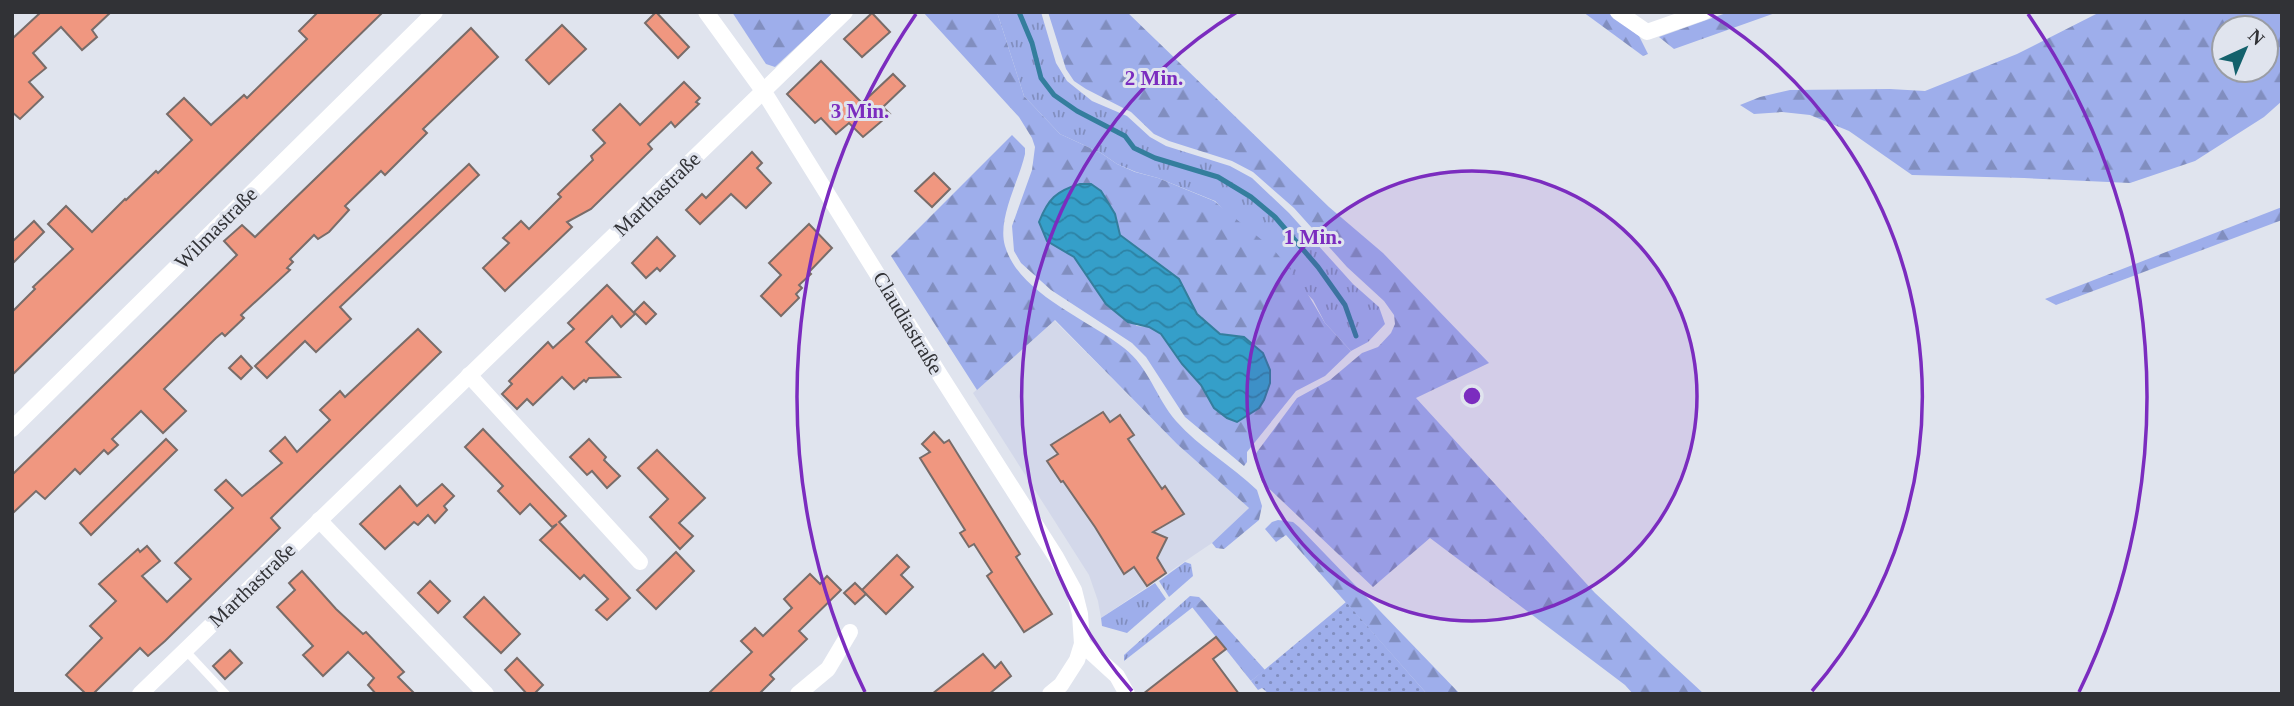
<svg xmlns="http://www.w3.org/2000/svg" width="2294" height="706" font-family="Georgia,serif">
<defs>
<pattern id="grass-tufts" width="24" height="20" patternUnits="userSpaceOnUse" patternTransform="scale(1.75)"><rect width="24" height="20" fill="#9eaeeb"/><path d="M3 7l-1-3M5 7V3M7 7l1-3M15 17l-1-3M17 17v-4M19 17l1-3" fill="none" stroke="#818ebf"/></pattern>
<pattern id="forest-firs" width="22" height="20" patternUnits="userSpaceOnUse" patternTransform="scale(1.75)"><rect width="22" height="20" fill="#9eaeeb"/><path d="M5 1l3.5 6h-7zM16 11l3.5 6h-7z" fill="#818ebf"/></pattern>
<pattern id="park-dots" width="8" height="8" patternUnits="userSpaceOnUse" patternTransform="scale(1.75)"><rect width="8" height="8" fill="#9eaeeb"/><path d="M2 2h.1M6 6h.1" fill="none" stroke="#818ebf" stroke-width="1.8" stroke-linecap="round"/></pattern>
<pattern id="water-waves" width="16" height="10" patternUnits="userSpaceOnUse" patternTransform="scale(1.75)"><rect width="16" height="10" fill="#359fc9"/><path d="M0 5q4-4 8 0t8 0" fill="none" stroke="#2d82a4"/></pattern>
</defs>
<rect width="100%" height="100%" fill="#e0e4ee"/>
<!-- built -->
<polygon fill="#d3d8ea" points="1054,320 1177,444 1249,508 1212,543 1101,618 1098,601 1089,575 973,393"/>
<!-- grass -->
<g fill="url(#grass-tufts)">
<polygon points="997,12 1041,12 1056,63 1067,81 1092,101 1127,116 1150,137 1166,146 1230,166 1252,178 1289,213 1353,284 1379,307 1385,324 1368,342 1351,351 1325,323 1313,300 1215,201 1158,178 1136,172 1117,164 1101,153 1060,134 1024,96"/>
<polygon points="1185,562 1191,564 1193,576 1169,597 1159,581"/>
<polygon points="1155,583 1166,599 1127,633 1102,626 1101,618"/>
<polygon points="1190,596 1199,597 1202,600 1124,661 1124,655"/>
</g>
<!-- forest -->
<g fill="url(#forest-firs)" fill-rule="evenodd">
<polygon points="732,12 834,12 775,67 766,64"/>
<path d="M923 12H997L1024 96 1060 134 1101 153 1117 164 1135 172 1158 178 1214 201 1273 249 1300 281 1325 323 1351 351 1325 376 1296 391 1247 452V462L1244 466 1185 417 1146 357 1132 343 1051 290 1021 263 1014 251 1012 226 1032 170 1035 147 1032 138 1019 117ZM1101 191 1115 214 1120 235 1179 279 1197 314 1220 334 1244 337 1270 370C1269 398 1262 409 1237 422L1214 408 1201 385 1182 364 1161 334 1149 327 1137 326 1106 304 1074 257 1047 241Z"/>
<polygon points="1048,12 1127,12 1329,207 1383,253 1489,363 1416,398 1595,593 1704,694 1633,694 1625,685 1430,538 1373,587 1262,482 1254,456 1297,398 1330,380 1362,353 1378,347 1391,333 1395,324 1394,315 1384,301 1347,267 1294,208 1253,172 1232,161 1169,141 1154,134 1131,112 1086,89 1074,81 1066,69"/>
<polygon points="1583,12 1607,12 1639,36 1648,54 1643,56"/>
<polygon points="1729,12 1778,12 1674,49 1659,37"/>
<path d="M2100 12H2282V101L2264 117 2195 161 2130 183 2024 178 1912 175 1849 131 1810 115 1782 112 1754 114 1740 105 1760 97 1790 90 1890 89 1925 91 2017 54ZM2224 28H2266V70H2224Z"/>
<path d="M1012 135 1025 148V154C1019 181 997 219 1005 246 1019 294 1088 319 1124 348 1149 367 1156 398 1176 421 1199 447 1232 466 1257 490L1262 506 1259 520 1224 549 1216 548 1212 543 1249 508 1177 444 1055 320 977 390 891 256Z"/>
<polygon points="2282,207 2282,220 2056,305 2045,299"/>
<polygon points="1278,520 1293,522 1299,527 1460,694 1427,694 1286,535 1276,542 1265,529 1272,522"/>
<polygon points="1202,600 1265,670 1251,681 1192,607"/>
</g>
<!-- park -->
<polygon fill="url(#park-dots)" points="1346,602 1427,694 1269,694 1262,688 1258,690 1251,681"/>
<!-- water -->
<path fill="url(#water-waves)" stroke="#347e9d" stroke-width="2" d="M1080 184H1091L1101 191 1115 214 1120 235 1179 279 1197 314 1220 334 1244 337 1263 353 1270 370V383L1264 400 1259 408 1237 422 1227 418 1214 408 1201 385 1182 364 1161 334 1149 327 1128 322 1106 304 1074 257 1047 241 1039 222C1048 199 1056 191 1080 184Z"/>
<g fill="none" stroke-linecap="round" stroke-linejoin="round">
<!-- stream -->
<polyline stroke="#347e9d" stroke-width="5" points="1019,12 1032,43 1041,78 1054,95 1077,111 1125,136 1134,148 1155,158 1218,177 1251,197 1275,217 1318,267 1345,305 1356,336"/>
</g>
<!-- building -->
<g fill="#f09780" stroke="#786c69" stroke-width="2">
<polygon points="41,12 111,12 92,30 97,37 82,50 61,27 33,53 46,68 29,82 43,97 20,119 12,112 12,39"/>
<polygon points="318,12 383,12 12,375 12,312 35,289 33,287 73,249 48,224 66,206 92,232 125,199 126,200 156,171 158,173 192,140 167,114 184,98 211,125 244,95 247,98 307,39 299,31"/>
<polygon points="656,12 689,47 678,58 645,23"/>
<polygon points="872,13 890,32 862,57 844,39"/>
<polygon points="562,25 586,49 549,84 526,60"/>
<polygon points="471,28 498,57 423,129 427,133 385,175 381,171 345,206 349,210 329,232 318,239 314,235 290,259 293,262 287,268 290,270 241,315 244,318 225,336 222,333 216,338 164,389 186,411 163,433 141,411 112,439 118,445 108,454 104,450 80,474 75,469 45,499 36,491 12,514 12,475 237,255 224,241 242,225 255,237"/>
<polygon points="821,61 862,103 893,74 905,86 883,107 890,114 863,137 849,123 836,134 821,118 815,123 787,94"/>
<polygon points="684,82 700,98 696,102 699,104 675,127 671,122 648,144 652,149 591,209 567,222 572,227 505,291 483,268 509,243 503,238 521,221 529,229 561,197 558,194 593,160 591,156 605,143 593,130 620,104 640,125"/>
<polygon points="752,152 762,163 757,168 771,183 746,208 731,194 700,224 686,210 702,194 706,198"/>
<polygon points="469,164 479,175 340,307 351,319 316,352 305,341 267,378 255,366"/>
<polygon points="934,173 950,189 932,207 915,191"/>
<polygon points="34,221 44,232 12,264 12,242"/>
<polygon points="809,224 832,248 809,272 811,274 799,285 802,288 796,294 799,298 781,316 761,296 781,275 769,263"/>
<polygon points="657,237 675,256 660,271 657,268 646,278 632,263"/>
<polygon points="607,285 635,314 621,327 612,316 586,342 620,377 589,378 586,382 584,380 574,389 562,377 533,405 527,399 517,409 502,394 512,384 509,381 548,342 553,348 574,329 568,323"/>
<polygon points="644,302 656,314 646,324 634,312"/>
<polygon points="418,329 441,352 271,518 280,528 165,641 148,656 140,648 93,694 86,694 66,675 102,638 90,626 116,601 99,584 138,549 140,552 147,546 160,561 142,576 167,602 191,579 175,563 233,508 215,490 226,480 242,496 282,463 270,451 285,437 297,452 330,420 320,410 340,391 345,397"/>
<polygon points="241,356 252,368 241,379 229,368"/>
<polygon points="1103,412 1110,422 1120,415 1134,435 1128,439 1162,489 1165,486 1184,514 1153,532 1167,538 1157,558 1166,573 1147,586 1134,567 1124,574 1095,527 1063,481 1061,482 1047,461 1058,454 1051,445"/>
<polygon points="483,429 566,516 559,522 630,598 607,620 596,610 608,599 584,575 580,579 540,540 557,524 552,527 530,504 520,514 498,491 503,486 465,447"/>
<polygon points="934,432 944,443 949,440 1020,554 1016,557 1052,614 1024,632 987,576 992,572 974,544 969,547 960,533 965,530 920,458 930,452 922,444"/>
<polygon points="166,439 177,450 91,535 80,523"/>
<polygon points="589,439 606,457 604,460 620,476 607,488 592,471 587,475 570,457"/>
<polygon points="657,450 705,498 679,523 693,536 680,549 650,517 668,499 638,468"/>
<polygon points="442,484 454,496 444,506 447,510 435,523 428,515 418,525 414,522 385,549 360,524 400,486 417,506"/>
<polygon points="676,552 694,571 656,609 637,590"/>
<polygon points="897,555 909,567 901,575 913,587 886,614 862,590"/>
<polygon points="302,571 336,609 363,634 366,632 404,672 398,677 415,694 376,694 368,685 374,678 348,652 323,676 303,655 313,646 277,607 295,590 289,583"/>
<polygon points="810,574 820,584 827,576 841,590 799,631 807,639 770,675 774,679 759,694 708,694 752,652 741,641 755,628 763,636 792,608 784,599"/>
<polygon points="430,581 450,601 438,613 418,593"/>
<polygon points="855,583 866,594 855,604 844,593"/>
<polygon points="484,597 520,634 501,653 464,617"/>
<polygon points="1216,637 1226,649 1213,659 1239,694 1143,694"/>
<polygon points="230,650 242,663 225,679 213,666"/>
<polygon points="983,654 995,668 1001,662 1011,676 989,694 932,694"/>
<polygon points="517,658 543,685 534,694 527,694 505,670"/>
</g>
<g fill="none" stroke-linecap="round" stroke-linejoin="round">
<!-- service -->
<polyline stroke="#fff" stroke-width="8" points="185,650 226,694"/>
<!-- minor -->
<g stroke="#fff" stroke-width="16">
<polyline points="706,12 764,92 940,375 1056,557 1074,590 1080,614 1082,644 1077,660 1061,685 1050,694"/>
<polyline points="1618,12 1647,32 1704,12"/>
<polyline points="469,375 640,562"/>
<polyline points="12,429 435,12"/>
<polyline points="319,520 486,694"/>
<polyline points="1082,644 1117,676 1127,694"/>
<polyline points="140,694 845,12"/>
<polyline points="798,694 828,669 850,632"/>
</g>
</g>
<!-- distance rings -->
<circle cx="1472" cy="396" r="225" fill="#7b2cbf" fill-opacity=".12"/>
<g fill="none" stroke="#7b2cbf" stroke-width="3.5">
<circle cx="1472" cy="396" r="225"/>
<path d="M1132 691A450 450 0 0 1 1237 12M1707 12A450 450 0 0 1 1812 691"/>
<path d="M865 692A675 675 0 0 1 916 14M2028 14A675 675 0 0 1 2079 692"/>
</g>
<g text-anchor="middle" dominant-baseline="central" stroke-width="6" stroke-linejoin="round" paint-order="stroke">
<!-- street labels -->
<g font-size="21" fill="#313236" stroke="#e0e4ee">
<text transform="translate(657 194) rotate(-44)">Marthastraße</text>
<text transform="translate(216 228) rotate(-45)">Wilmastraße</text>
<text transform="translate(908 323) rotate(59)">Claudiastraße</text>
<text transform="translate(252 585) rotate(-44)">Marthastraße</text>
</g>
</g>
<circle cx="1472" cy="396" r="10" fill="#7b2cbf" stroke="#e0e4ee" stroke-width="3.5"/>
<g font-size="21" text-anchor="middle" font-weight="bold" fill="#7b2cbf" stroke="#e0e4ee" stroke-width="6" stroke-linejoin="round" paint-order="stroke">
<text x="1154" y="85">2 Min.</text>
<text x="860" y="118">3 Min.</text>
<text x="1313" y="244">1 Min.</text>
</g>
<!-- border -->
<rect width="2294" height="706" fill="none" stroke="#313236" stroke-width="28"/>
<!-- north arrow -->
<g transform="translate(2245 49) rotate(44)"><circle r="33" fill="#e0e4ee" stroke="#9a9da4" stroke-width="2"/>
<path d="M0-5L12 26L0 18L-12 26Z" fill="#13616c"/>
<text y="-10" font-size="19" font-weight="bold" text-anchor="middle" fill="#313236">N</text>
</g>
</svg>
